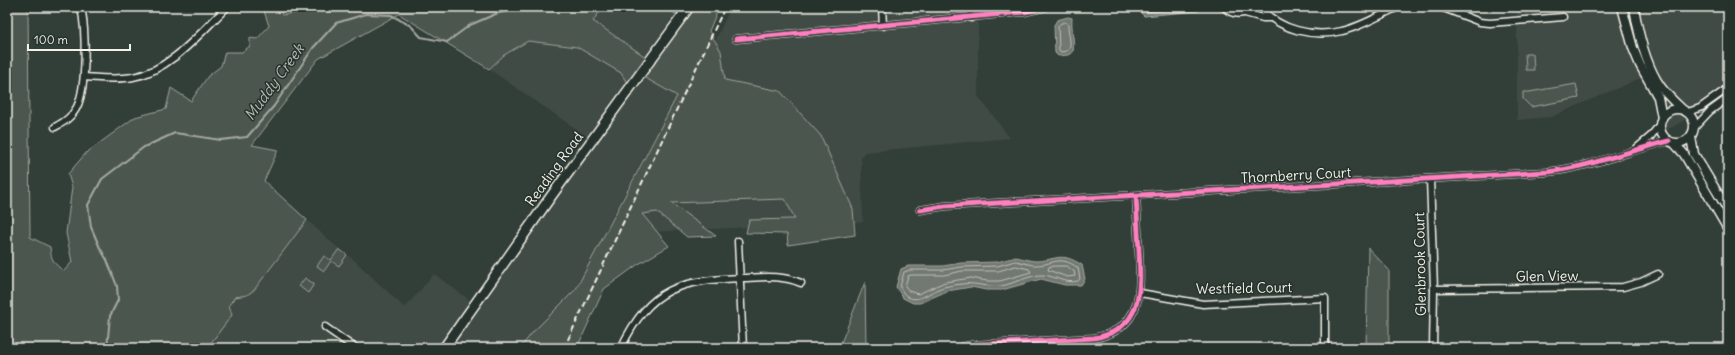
<svg xmlns="http://www.w3.org/2000/svg" width="1735" height="355" font-family="Delius,sans-serif">
<rect width="100%" height="100%" fill="#323e38"/>
<filter id="ink" filterUnits="userSpaceOnUse"><feTurbulence type="fractalNoise" baseFrequency=".025" numOctaves="2"/><feDisplacementMap in="SourceGraphic" scale="8" xChannelSelector="R" yChannelSelector="G"/><feConvolveMatrix kernelMatrix="1 2 1 2 8 2 1 2 1" color-interpolation-filters="sRGB"/></filter>
<g filter="url(#ink)">
<!-- built -->
<g fill="#404b44">
<polygon points="603,7 663,7 681,18 650,60 593,21"/>
<polygon points="731,7 978,7 978,96 1010,138 865,152 861,157 863,222 626,233"/>
<polygon points="1517,7 1728,7 1728,98 1710,109 1697,113 1667,130 1641,78 1551,117 1517,120"/>
<polygon points="528,41 577,47 621,73 630,87 640,74 677,96 633,177 576,289 533,332 520,348 129,348 97,328 157,129 278,150 264,181 339,249 353,259 405,308 434,274 475,304 592,140 489,69 504,55"/>
</g>
<!-- green -->
<g fill="#4c564f" stroke="#a0a49c">
<path d="M7 7H28L30 237 50 247C51 260 54 264 64 271L72 262 66 233 72 187 68 174 86 153 135 117 166 109 171 88 191 101 208 76 221 66 225 52H242L250 46V38L257 39 269 26 263 8 280 7 282 15 300 12V7H603L593 21 650 60 681 17 663 7H719L709 31 721 51 725 80 780 91 821 136 853 209 855 235 788 245 787 234 746 233 749 220 795 219 785 199 671 203 716 236 687 237 657 212 642 214 669 246 637 265 604 289 577 348H520L533 332 576 289 677 96 640 75 630 88 621 73 577 47 528 41 504 55 489 69 399 14 318 59 252 145 278 150 264 181 307 220 254 290 247 295 235 297 229 305 232 315 207 348H7Z"/>
<polygon points="1525,54 1533,54 1534,70 1526,70"/>
<polygon points="1576,84 1579,98 1531,107 1523,99 1523,92 1529,92"/>
<polygon points="1368,248 1389,270 1389,348 1366,348"/>
<polygon points="339,249 347,255 339,266 331,261 324,271 317,266 324,256 331,260"/>
<polygon points="305,278 314,284 308,293 299,286"/>
<polygon points="865,282 866,348 839,348"/>
</g>
<!-- water -->
<g fill="#727972" stroke="#a6a9a1">
<polygon points="1140,7 1200,7 1198,11 1144,16 1140,12"/>
<path d="M1068 17 1072 18C1071 30 1075 40 1073 52L1068 55 1058 56 1055 53 1054 25 1057 20Z"/>
<path d="M1016 257C1022 258 1030 261 1036 261 1058 260 1060 251 1082 265L1085 279 1081 285H1065L1041 279 1002 290H986L971 287 947 291 920 303H913L903 298 896 287 901 269 908 266H943L961 263 997 262Z"/>
</g>
<g fill="none" stroke-linecap="round" stroke-linejoin="round">
<!-- shore -->
<g stroke="#c0c1b9" stroke-width="1">
<polyline points="1144,7 1146,12 1196,7"/>
<path d="M1065 22 1068 24C1067 33 1074 45 1067 51L1061 52 1059 50 1058 26 1060 24Z"/>
<path d="M1016 261C1022 262 1029 265 1035 265 1054 265 1059 254 1078 268L1080 279 1078 281C1065 284 1055 276 1043 275 1032 274 1013 284 1001 286 988 288 975 282 962 284 954 285 945 286 938 289 924 296 910 308 900 287L904 272 910 270H943L962 267 997 266Z"/>
<polygon points="1016,266 1029,269 1031,272 1000,281 987,281 971,278 945,282 918,294 909,291 905,286 908,276 911,275 944,275 962,271 998,271"/>
<polygon points="1055,266 1066,266 1074,271 1075,276 1067,277 1048,270 1049,267"/>
</g>
<!-- stream -->
<polyline stroke="#a6a9a1" stroke-width="2" points="107,348 110,316 118,300 117,286 107,260 100,248 91,227 88,205 102,179 144,147 175,133 221,140 247,137 274,106 313,48 336,23 366,14 391,15 411,26 421,37 447,42 470,25 498,13 536,7"/>
<!-- street casing -->
<g stroke="#f4f1e8" stroke-width="9">
<g id="street">
<polyline points="882,7 883,26"/>
<polyline points="970,7 971,18"/>
<path d="M1224 7C1233 16 1244 16 1252 7"/>
<path d="M1260 7C1279 30 1313 38 1342 31 1361 27 1380 15 1398 7"/>
<polyline points="1441,7 1480,22 1490,23 1563,17"/>
<polyline points="1245,13 1263,18 1271,18"/>
<polyline points="736,39 1024,12 1045,7"/>
<path d="M84 77C100 78 117 80 133 77 170 71 201 32 227 7"/>
<polyline points="1688,112 1700,108 1728,88"/>
<path d="M55 127C64 122 72 117 77 107 87 86 86 30 81 7"/>
<polyline points="1694,128 1710,111 1728,98"/>
<polyline points="1637,148 1651,136 1660,124"/>
<polyline points="1430,179 1434,289 1433,348"/>
<path d="M920 210 945 206 1547 172C1590 167 1628 151 1669 141"/>
<polyline points="738,241 743,348"/>
<polyline points="1434,289 1623,287 1641,282 1658,274"/>
<polyline points="1140,293 1203,304 1325,298 1325,348"/>
<polyline points="325,327 355,348"/>
<path d="M621 348C650 287 680 280 744 278 764 277 782 275 801 283"/>
<path d="M957 348 972 345 1094 338C1143 329 1141 291 1139 251 1138 233 1137 214 1136 196"/>
</g>
</g>
<!-- secondary casing -->
<g stroke="#f4f1e8" stroke-width="11">
<g id="secondary">
<polyline points="1622,7 1633,48 1640,65 1658,97 1662,118"/>
<path d="M1634 7C1638 32 1644 59 1657 81 1663 92 1673 101 1682 109"/>
<circle cx="1677" cy="126" r="17"/>
<polyline points="1691,137 1694,154 1728,210"/>
<polyline points="1674,143 1684,154 1728,229"/>
</g>
</g>
<!-- primary casing -->
<g stroke="#f4f1e8" stroke-width="12">
<polyline id="primary" points="444,348 552,195 689,7"/>
</g>
<!-- street -->
<use href="#street" stroke="#26332d" stroke-width="6"/>
<!-- secondary -->
<use href="#secondary" stroke="#26332d" stroke-width="8"/>
<!-- primary -->
<use href="#primary" stroke="#26332d" stroke-width="9"/>
<!-- rail -->
<polyline stroke="#f4f1e8" stroke-width="2" stroke-dasharray="6 3" stroke-linecap="butt" points="564,348 725,7"/>
<!-- cycleway casing -->
<g stroke="#26332d" stroke-width="8">
<g id="cycleway">
<polyline points="736,39 1024,12 1045,7"/>
<path d="M920 210 945 206 1547 172C1590 167 1628 151 1669 141"/>
<path d="M957 348 972 345 1094 338C1143 329 1141 291 1139 251 1138 233 1137 214 1136 196"/>
</g>
</g>
<!-- cycleway -->
<use href="#cycleway" stroke="#ff80c0" stroke-width="5"/>
</g>
</g>
<g text-anchor="middle" dominant-baseline="central" stroke-width="3" stroke-linejoin="round" paint-order="stroke">
<!-- street labels -->
<g font-size="14" fill="#f4f1e8" stroke="#26332d">
<text transform="translate(554 169) rotate(-54)">Reading Road</text>
<text transform="translate(1296 175) rotate(-3)">Thornberry Court</text>
<text transform="translate(1420 264) rotate(-91)">Glenbrook Court</text>
<text transform="translate(1547 276) rotate(-1)">Glen View</text>
<text transform="translate(1244 288) rotate(-1)">Westfield Court</text>
</g>
<!-- water labels -->
<g font-size="15" font-style="italic" fill="#babbb3" stroke="#26332d">
<text transform="translate(274 82) rotate(-54)">Muddy Creek</text>
</g>
</g>
<!-- margin -->
<rect width="1735" height="355" fill="none" stroke="#26332d" stroke-width="24"/>
<rect x="12" y="12" width="1711" height="331" fill="none" stroke="#f4f1e8" stroke-width="1.5" filter="url(#ink)"/>
<!-- scale -->
<path d="M28 44v6h102v-6" fill="none" stroke="#f4f1e8" stroke-width="2"/>
<text x="34" y="44" font-size="12" fill="#f4f1e8" stroke="#26332d" stroke-width="3" paint-order="stroke">100 m</text>
</svg>
